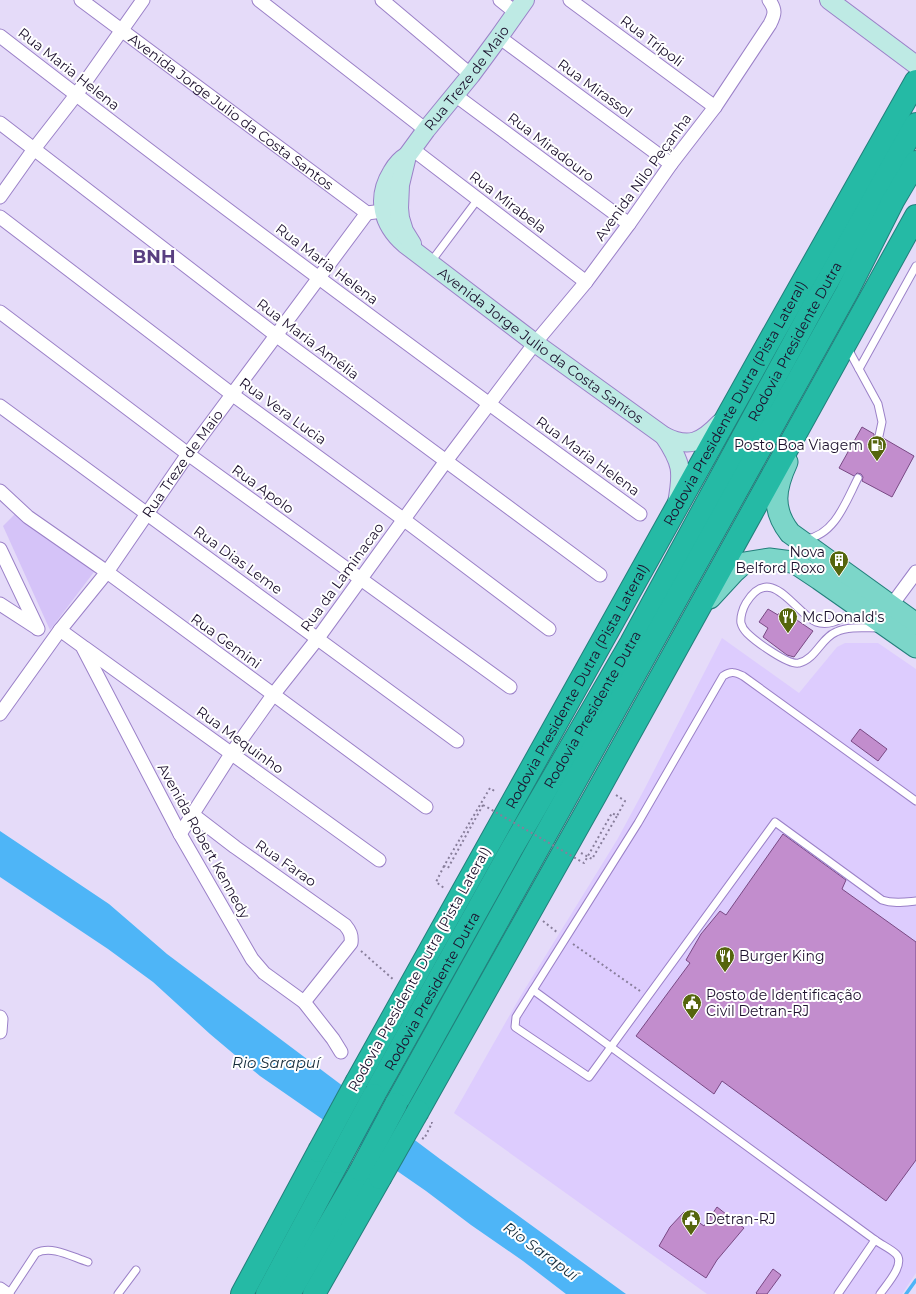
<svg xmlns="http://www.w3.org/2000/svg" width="916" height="1294" font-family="Montserrat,sans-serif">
<rect width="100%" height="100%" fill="#e5dbf9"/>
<!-- built -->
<polygon fill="#ddccfe" points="722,638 799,693 837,647 845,643 878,643 916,669 916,1273 902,1294 707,1294 454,1113 520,997 617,840 645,788"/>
<!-- green -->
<polygon fill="#d5c3f8" points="15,514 97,568 50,630 3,526"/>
<!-- water -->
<polygon fill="#4eb5f7" points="0,831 109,904 167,954 440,1159 626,1294 566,1294 523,1261 471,1225 426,1191 260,1076 210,1034 153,982 108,949 0,877"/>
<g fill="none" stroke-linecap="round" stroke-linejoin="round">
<!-- stream -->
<polyline stroke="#4eb5f7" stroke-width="3.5" points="906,1294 916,1280"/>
</g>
<!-- building -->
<g fill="#c28dcd" stroke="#794984">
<polygon points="862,427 874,434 874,437 876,440 880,441 883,438 914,456 892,497 862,481 863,477 861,474 857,473 854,476 839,468"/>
<polygon points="768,609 778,615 779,613 785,618 788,614 813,631 794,657 787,655 763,637 768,628 759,622"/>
<polygon points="860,729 887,749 878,761 851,741"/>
<polygon points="783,834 846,880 842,889 916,942 916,1160 886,1201 722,1081 714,1094 636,1036 690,963 686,960 701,934 720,911 726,915"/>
<polygon points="717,1207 744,1228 717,1260 706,1278 659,1246 670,1227 684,1212 704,1226"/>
<polygon points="773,1269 781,1275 767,1294 757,1294 756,1293"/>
</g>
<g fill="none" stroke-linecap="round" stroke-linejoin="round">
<!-- lane casing -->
<g stroke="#9b81c8" stroke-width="9">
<g id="lane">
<polyline points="430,263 478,199"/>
<polyline points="847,347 878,404 882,422 879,436"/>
<polyline points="859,369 916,266"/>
<path d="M806 539C835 535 846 501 858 478"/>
<path d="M859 610C846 615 832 628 816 622 794 612 771 562 746 603 743 608 740 617 741 623 742 627 745 631 747 633 755 641 789 666 799 663 816 659 821 638 836 632 849 626 865 628 878 628"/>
<path d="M916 801 743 676C735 672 731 671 723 676L638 823 516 1017 515 1027 589 1077 775 822 882 900C893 904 905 902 916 901"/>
<path d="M533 990 875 1240C882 1245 891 1249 896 1254 906 1264 886 1285 880 1294"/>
<path d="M9 1294 36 1253C52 1245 72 1257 88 1262"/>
<polyline points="118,1294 136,1270"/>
<polyline points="838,1294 875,1240"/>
</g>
</g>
<!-- street casing -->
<g stroke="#9b81c8" stroke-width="15">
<g id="street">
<path id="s1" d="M81 0 367 213 375 212"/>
<polyline points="259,0 426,130"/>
<polyline points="382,0 471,75"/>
<polyline points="500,0 515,12"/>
<polyline points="570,0 715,107"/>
<path d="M0 36C210 199 424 357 640 514"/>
<polyline points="499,37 671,164"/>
<polyline points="455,95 629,224"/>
<polyline points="0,123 277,336 600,575"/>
<polyline points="411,148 586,282"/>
<polyline points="0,197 34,149 76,95 143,0"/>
<polyline points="0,217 233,395 403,519 549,629"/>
<polyline points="0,312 188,454 510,687"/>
<polyline points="0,406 457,741"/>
<polyline points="0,491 28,517 107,572 426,807"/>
<polyline points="0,549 38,629"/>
<polyline points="0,604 37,628"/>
<polyline points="891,606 916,572"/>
<polyline points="60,630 82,646 180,834 252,959 264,973 304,1002 333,1039 341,1052"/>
<polyline points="85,648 379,860"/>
<path id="s2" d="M0 714 60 630 107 572 188 454 367 213"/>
<path d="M192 814 235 847 345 925C350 931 352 935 351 943L304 1002"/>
<path d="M180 834 231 754 273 695 318 638 446 461 535 343 586 282 629 224 671 164 715 107 770 24C775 14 776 10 769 0"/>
<polyline points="0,1017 1,1019 0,1032"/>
<polyline points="0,1289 7,1294"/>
</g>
</g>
<!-- secondary casing -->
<g stroke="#9b81c8" stroke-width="20">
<g id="secondary">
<polyline points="829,0 916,65"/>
<path id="s3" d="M407 156C400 160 396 165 392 172 376 198 382 224 405 244L535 343 664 436C689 449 702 442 720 423"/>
<path id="s4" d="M412 244 404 231 400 218 399 208 400 185 407 156 426 130 471 75 499 37 525 0"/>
<path d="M664 436C682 463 683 471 677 503"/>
</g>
</g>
<!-- primary casing -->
<g stroke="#227f7b" stroke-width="23">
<g id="primary">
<path d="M787 462C775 488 771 509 790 533L916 624"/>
<polyline points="710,598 734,572 744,563 769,559 792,562 798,565 819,579 916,647"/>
</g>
</g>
<!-- highway casing -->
<g stroke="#227f7b" stroke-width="24">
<g id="highway">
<path id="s5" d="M357 1081 766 347 916 81"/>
<path id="s6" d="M374 1095 511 850 631 643 812 309 916 124"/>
<polyline points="396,1104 847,292 893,201 916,162"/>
<polyline points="418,1111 595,796 916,216"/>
<polyline points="242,1294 319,1151"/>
<polyline points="267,1294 338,1162"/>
<polyline points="289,1294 361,1170"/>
<polyline points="314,1294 380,1178"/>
</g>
</g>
<!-- path -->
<g stroke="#887e9b" stroke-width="2" stroke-dasharray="2 3" stroke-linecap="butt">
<polyline points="616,795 625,801 617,816"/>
<polyline points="483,805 448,868 444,866 490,788 496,792"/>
<polyline points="581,853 592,859"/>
<polyline points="444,866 436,882 444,888"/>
<polyline points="543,921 558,933"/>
<polyline points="573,944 640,991"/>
<polyline points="361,951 394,980"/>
<polyline points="422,1138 424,1139 432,1123 431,1123"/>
</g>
<!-- lane -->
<use href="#lane" stroke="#fff" stroke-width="7"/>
<!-- street -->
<use href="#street" stroke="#fff" stroke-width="13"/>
<!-- secondary -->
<use href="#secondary" stroke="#beeae4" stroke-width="18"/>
<!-- primary -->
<use href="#primary" stroke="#7cd6c9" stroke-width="21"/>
<!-- highway -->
<use href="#highway" stroke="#25baa5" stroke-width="22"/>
<!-- highway-bridge casing -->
<g stroke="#227f7b" stroke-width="24" stroke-linecap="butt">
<g id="highway-bridge">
<polyline points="319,1151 357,1081"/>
<polyline points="338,1162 374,1095"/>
<polyline points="361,1170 396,1104"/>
<polyline points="380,1178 418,1111"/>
</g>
</g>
<!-- path-bridge -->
<polyline stroke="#887e9b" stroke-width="2" stroke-dasharray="2 3" stroke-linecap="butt" points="483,805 584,863 612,813 617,816 592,859"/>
<!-- highway-bridge -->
<use href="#highway-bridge" stroke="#25baa5" stroke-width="22"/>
</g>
<!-- icons -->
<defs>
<g id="fuel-pin" transform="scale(1)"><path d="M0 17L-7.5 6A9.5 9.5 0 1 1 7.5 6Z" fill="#55650d" stroke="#fff"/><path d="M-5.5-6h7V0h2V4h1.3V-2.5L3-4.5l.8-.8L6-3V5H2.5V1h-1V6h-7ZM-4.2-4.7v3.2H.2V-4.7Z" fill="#fff"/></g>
<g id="building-pin" transform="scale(1)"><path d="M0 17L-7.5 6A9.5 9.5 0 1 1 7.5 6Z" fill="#55650d" stroke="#fff"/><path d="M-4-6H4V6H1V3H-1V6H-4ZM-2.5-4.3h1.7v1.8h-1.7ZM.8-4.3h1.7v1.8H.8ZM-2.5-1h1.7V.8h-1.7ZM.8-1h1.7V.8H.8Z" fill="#fff"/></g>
<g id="restaurant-pin" transform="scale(1)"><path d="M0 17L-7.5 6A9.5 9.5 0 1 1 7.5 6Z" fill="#55650d" stroke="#fff"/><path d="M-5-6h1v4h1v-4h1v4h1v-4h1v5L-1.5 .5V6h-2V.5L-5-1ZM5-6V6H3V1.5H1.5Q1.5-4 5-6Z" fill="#fff"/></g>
<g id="civic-pin" transform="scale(1)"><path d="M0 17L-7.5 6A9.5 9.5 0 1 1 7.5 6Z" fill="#55650d" stroke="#fff"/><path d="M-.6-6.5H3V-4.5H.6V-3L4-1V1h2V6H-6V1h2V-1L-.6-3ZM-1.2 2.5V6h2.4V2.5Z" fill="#fff"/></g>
</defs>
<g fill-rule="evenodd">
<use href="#fuel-pin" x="877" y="445"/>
<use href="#building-pin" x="839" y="560"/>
<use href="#restaurant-pin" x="788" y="617"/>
<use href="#restaurant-pin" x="725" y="956"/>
<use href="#civic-pin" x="692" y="1003"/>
<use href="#civic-pin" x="691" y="1219"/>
</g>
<g text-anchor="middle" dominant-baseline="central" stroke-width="4" stroke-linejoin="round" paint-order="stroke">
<!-- street labels -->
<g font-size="14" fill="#1c112d" stroke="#fff">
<text transform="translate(652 41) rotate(37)">Rua Trípoli</text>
<text transform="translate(69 69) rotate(38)">Rua Maria Helena</text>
<text stroke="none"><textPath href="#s4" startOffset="190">Rua Treze de Maio</textPath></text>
<text transform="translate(595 88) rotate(36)">Rua Mirassol</text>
<text stroke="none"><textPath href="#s1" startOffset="187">Avenida Jorge Julio da Costa Santos</textPath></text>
<text transform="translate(551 147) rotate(37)">Rua Miradouro</text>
<text transform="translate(643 177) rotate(-54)">Avenida Nilo Peçanha</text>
<text transform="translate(508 202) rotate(37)">Rua Mirabela</text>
<text transform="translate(327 264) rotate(37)">Rua Maria Helena</text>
<text transform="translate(308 339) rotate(37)">Rua Maria Amélia</text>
<text stroke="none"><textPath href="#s6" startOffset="863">Rodovia Presidente Dutra</textPath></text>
<text stroke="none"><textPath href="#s3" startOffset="272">Avenida Jorge Julio da Costa Santos</textPath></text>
<text stroke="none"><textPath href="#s5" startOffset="776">Rodovia Presidente Dutra (Pista Lateral)</textPath></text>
<text transform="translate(283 411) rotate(36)">Rua Vera Lucia</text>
<text transform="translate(588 456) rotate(36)">Rua Maria Helena</text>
<text stroke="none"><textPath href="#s2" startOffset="310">Rua Treze de Maio</textPath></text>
<text transform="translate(263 489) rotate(36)">Rua Apolo</text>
<text transform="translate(238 560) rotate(36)">Rua Dias Leme</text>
<text transform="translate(342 577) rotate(-54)">Rua da Laminacao</text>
<text transform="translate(226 641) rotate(36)">Rua Gemini</text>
<text stroke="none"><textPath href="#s5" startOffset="452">Rodovia Presidente Dutra (Pista Lateral)</textPath></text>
<text stroke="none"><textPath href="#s6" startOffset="443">Rodovia Presidente Dutra</textPath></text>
<text transform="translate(240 740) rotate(36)">Rua Mequinho</text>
<text transform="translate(204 841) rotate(61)">Avenida Robert Kennedy</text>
<text transform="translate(286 863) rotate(35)">Rua Farao</text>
<text transform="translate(419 969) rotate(-61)">Rodovia Presidente Dutra (Pista Lateral)</text>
<text stroke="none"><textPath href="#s6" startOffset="119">Rodovia Presidente Dutra</textPath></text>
</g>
<!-- poi labels -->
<g font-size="14" fill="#1c112d" stroke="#fff" text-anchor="start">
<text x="863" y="445" text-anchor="end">Posto Boa Viagem</text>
<text x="825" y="552" text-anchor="end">Nova<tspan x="825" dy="16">Belford Roxo</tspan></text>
<text x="802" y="617">McDonald's</text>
<text x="739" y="956">Burger King</text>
<text x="706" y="995">Posto de Identificação<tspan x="706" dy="16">Civil Detran-RJ</tspan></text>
<text x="705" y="1219">Detran-RJ</text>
</g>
<!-- water labels -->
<g font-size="15" font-style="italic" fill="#162c3b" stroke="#fff">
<text x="276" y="1062">Rio Sarapuí</text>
<text transform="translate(541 1251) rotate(36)">Rio Sarapuí</text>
</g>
<!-- district labels -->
<g font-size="18" font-weight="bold" fill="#593f80" stroke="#fff">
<text x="154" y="257">BNH</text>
</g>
</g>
</svg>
